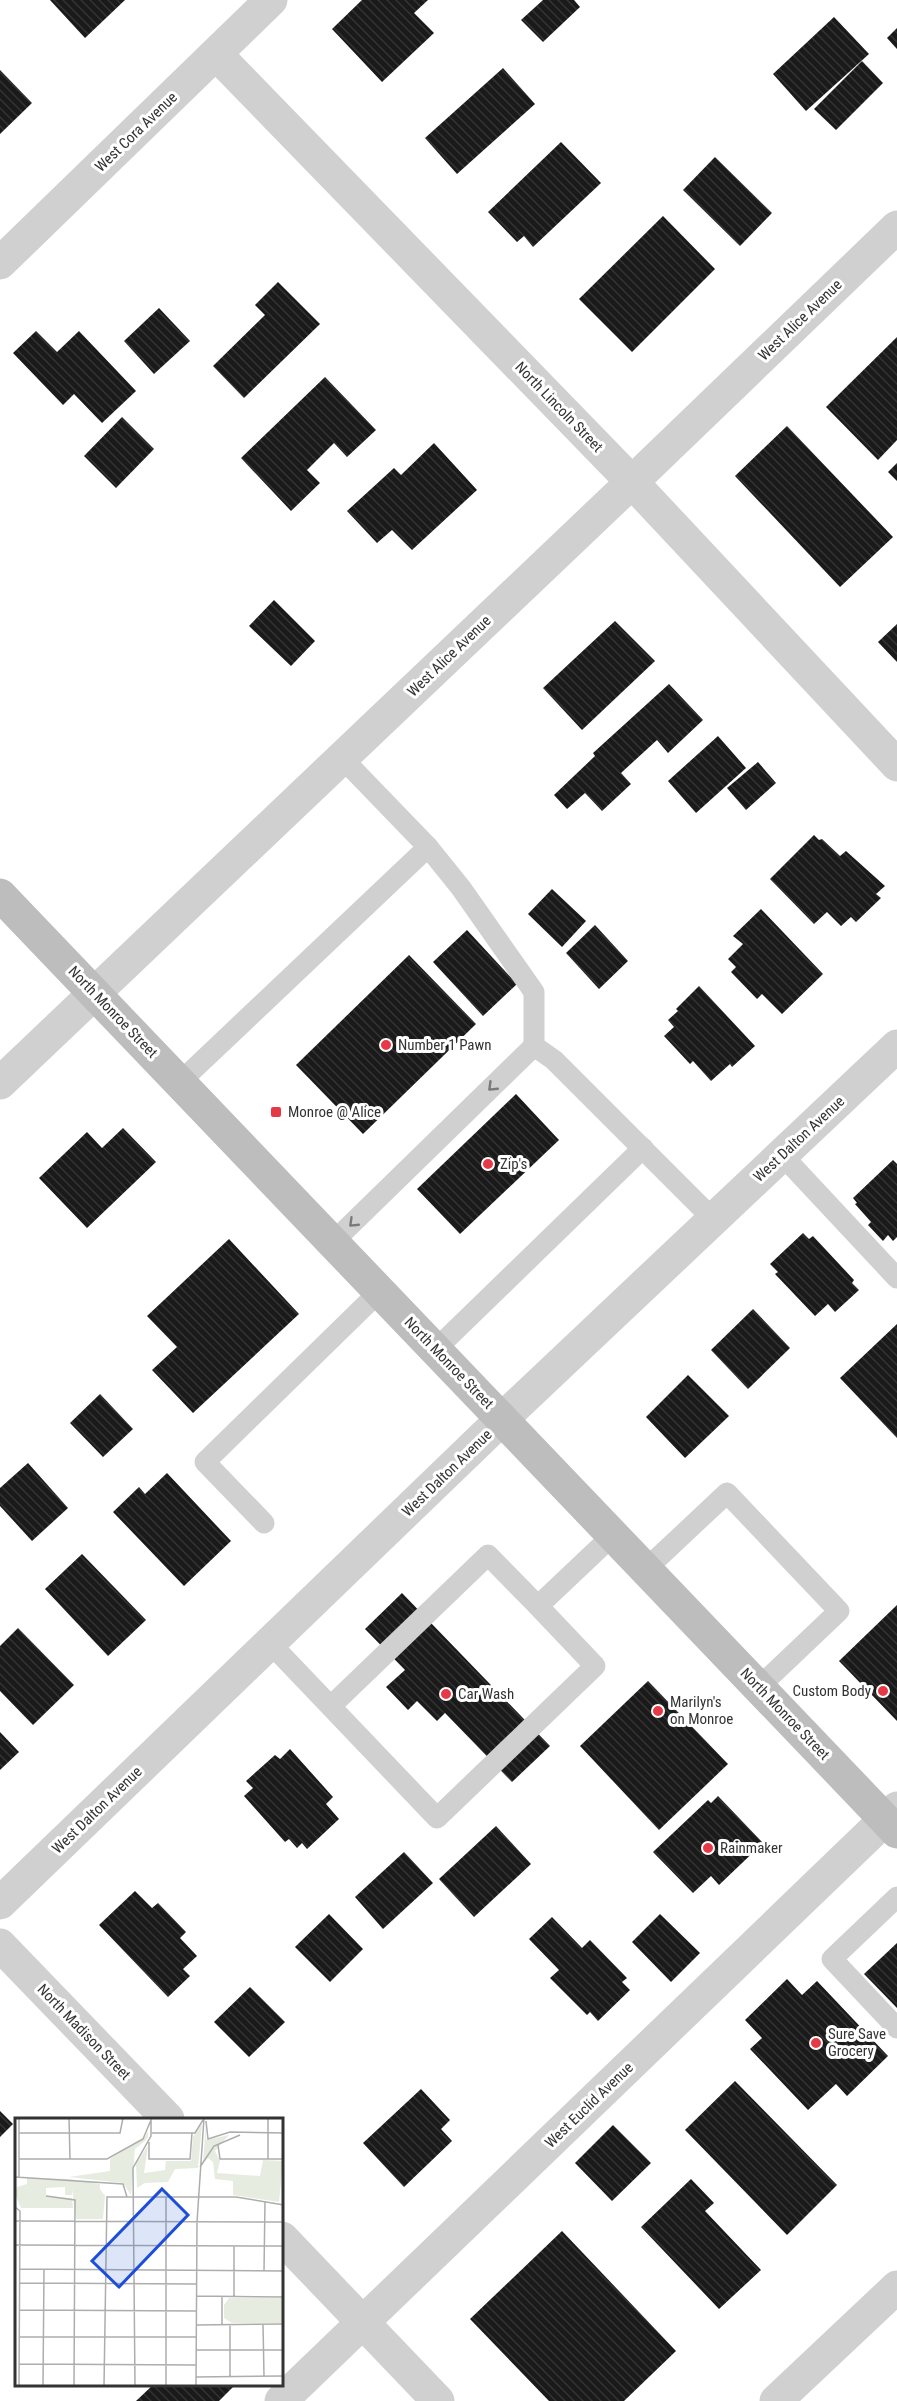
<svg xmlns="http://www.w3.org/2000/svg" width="897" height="2401" font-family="'Roboto Condensed',sans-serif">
<defs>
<pattern id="building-back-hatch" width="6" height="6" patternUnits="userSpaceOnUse" patternTransform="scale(1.5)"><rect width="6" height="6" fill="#1a1a1a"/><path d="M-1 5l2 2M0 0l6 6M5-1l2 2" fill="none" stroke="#333"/></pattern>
</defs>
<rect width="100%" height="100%" fill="#fff"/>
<!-- building -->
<g fill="url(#building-back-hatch)">
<polygon points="50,0 125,0 85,38"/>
<polygon points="362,0 428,0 414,13 434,33 382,82 332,29"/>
<polygon points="543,0 574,0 580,7 543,42 521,20"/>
<polygon points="834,17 869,54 806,111 773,74"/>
<polygon points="897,28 897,49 887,38"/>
<polygon points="862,61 883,83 836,130 814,109"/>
<polygon points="503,68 535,104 457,174 425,138"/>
<polygon points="0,70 32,103 0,134"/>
<polygon points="561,142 601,183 533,247 524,236 517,242 488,212"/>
<polygon points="715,157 772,213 740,246 683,190"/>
<polygon points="663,216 715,269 632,352 579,299"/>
<polygon points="278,282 320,324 244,398 213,366 265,315 255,305"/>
<polygon points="159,308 190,341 154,374 124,341"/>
<polygon points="36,331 57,352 79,331 136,391 102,423 74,394 63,405 13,353"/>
<polygon points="897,337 897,440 878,460 826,407"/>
<polygon points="325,377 376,430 347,457 334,443 307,470 320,483 291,511 241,458"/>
<polygon points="122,417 154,449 116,488 84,456"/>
<polygon points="787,426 893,537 840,587 735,476"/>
<polygon points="434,443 477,490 412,550 392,530 377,543 347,511 394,468 401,475"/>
<polygon points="897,463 897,481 888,472"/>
<polygon points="274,600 315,641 291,666 249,626"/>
<polygon points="615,621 655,661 582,730 543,688"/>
<polygon points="897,624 897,662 878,642"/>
<polygon points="669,684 703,720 668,753 657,740 621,773 631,784 602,811 585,793 567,809 554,795 595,756 593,753"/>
<polygon points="718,736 746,768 696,813 668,781"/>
<polygon points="758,762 776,783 746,810 727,788"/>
<polygon points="814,835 819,840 822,839 840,856 846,851 885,886 876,894 881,898 856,922 851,917 841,926 827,912 814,924 770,879"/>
<polygon points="552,889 586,921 562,947 528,914"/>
<polygon points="761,909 823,974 782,1014 762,994 757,999 731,972 736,967 728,959 743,944 733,936"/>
<polygon points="595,925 628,961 599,989 566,953"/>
<polygon points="467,930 517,984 483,1016 433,962"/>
<polygon points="409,955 476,1024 363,1134 296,1065"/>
<polygon points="699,986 755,1046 732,1067 730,1064 711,1081 693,1061 690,1064 664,1036 674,1027 668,1020 678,1011 676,1009"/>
<polygon points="516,1094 559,1140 460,1234 417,1189"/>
<polygon points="123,1128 156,1162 87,1228 39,1178 87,1132 102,1148"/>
<polygon points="893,1160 897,1164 897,1237 893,1241 888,1235 883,1241 868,1225 871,1222 855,1204 857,1203 853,1198"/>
<polygon points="803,1233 809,1239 813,1236 854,1280 852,1283 859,1290 835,1312 828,1304 815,1316 775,1274 778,1272 770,1264"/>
<polygon points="229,1239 299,1314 193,1413 152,1370 177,1347 147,1316"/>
<polygon points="753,1309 790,1348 748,1389 711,1350"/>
<polygon points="897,1324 897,1438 840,1378"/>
<polygon points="688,1375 729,1416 685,1458 646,1417"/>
<polygon points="100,1394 133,1429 103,1457 70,1423"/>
<polygon points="28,1463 68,1508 32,1541 0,1506 0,1488"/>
<polygon points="167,1473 231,1541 184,1586 113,1512 139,1487 145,1494"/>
<polygon points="82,1554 146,1620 108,1656 45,1589"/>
<polygon points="402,1593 550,1746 512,1782 445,1713 437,1721 417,1701 408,1710 386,1687 405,1670 365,1629"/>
<polygon points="897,1605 897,1721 839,1661"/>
<polygon points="18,1628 74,1685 33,1725 0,1691 0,1646"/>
<polygon points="648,1681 728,1764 659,1830 580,1746"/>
<polygon points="0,1732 19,1752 0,1770"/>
<polygon points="290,1749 333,1797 326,1804 339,1819 307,1849 302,1843 297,1848 289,1839 285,1842 244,1796 253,1788 246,1781 275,1755 280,1759"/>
<polygon points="718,1796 763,1843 719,1885 711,1876 693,1893 653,1852 708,1800 711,1803"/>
<polygon points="496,1826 531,1864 474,1917 439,1879"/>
<polygon points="404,1852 433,1883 383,1929 355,1897"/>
<polygon points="135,1891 152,1908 158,1903 186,1932 180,1938 197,1956 183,1969 190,1976 168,1997 99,1925"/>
<polygon points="329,1914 363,1949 330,1982 295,1947"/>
<polygon points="660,1914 700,1953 671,1982 632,1942"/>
<polygon points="552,1917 582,1948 590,1940 627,1978 622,1982 630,1990 598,2021 590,2012 587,2015 550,1978 559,1970 529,1939"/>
<polygon points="897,1943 897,2008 864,1974"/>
<polygon points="787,1979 802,1995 817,1981 888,2056 847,2096 836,2084 808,2110 750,2049 762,2038 745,2020"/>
<polygon points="250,1987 285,2022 249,2057 214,2022"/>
<polygon points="735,2081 837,2185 787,2235 685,2130"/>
<polygon points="421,2089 450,2120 441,2129 452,2141 404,2187 363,2143"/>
<polygon points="0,2111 13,2124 0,2137"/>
<polygon points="613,2125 651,2163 612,2201 575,2163"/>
<polygon points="691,2179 714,2203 705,2211 761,2270 719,2309 641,2227"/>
<polygon points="562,2231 676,2351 624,2401 549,2401 470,2319"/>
<polygon points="154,2384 236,2384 219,2401 136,2401"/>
</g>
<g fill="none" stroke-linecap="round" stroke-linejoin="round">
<!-- lane -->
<g stroke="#d0d0d0" stroke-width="21">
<polyline points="428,847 461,888 534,992 534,1046 554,1060 714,1220"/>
<polyline points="180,1082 428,847 342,758"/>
<polyline points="782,1155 897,1278"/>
<polyline points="333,1242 534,1046"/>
<polyline points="436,1349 643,1148"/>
<polyline points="264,1523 205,1462 380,1291"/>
<polyline points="646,1569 727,1493 839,1611 759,1687"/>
<polyline points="270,1643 437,1818 595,1666 538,1606 613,1535"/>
<polyline points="331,1706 488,1555 538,1606"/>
<polyline points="897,1897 832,1959 897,2028"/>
</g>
<!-- street -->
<g stroke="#d0d0d0" stroke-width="33">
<polyline points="216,54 632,482 897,765"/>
<polyline points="0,263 271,0"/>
<polyline points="0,1083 632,482 897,227"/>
<polyline points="0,1903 502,1419 897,1046"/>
<polyline points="0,1945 168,2119"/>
<polyline points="282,2238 438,2401"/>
<polyline points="281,2401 897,1808"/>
<polyline points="776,2401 897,2287"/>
</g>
<!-- secondary -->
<polyline stroke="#bdbdbd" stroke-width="33" points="0,895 897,1832"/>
</g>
<!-- one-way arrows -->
<defs><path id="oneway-chevron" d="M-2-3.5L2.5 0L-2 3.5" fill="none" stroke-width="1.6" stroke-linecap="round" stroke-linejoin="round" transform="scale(1.5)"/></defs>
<g stroke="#7a7a7a">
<use href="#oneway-chevron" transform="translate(492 1087) rotate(136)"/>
<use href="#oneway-chevron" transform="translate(353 1223) rotate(136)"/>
</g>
<!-- markers -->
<g fill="#e63946" stroke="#fff" stroke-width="2">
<circle cx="386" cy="1045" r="6"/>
<rect x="270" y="1106" width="12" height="12" rx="3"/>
<circle cx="488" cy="1164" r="6"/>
<circle cx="883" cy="1691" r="6"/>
<circle cx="446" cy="1694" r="6"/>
<circle cx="658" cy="1711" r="6"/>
<circle cx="708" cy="1848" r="6"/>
<circle cx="816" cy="2043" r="6"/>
</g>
<g text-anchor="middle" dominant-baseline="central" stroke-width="6" stroke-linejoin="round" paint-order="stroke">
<!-- street labels -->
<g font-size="15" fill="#333" stroke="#fff">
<text transform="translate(136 132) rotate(-44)">West Cora Avenue</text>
<text transform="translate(800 320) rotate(-44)">West Alice Avenue</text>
<text transform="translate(559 407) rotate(46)">North Lincoln Street</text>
<text transform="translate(449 656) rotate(-44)">West Alice Avenue</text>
<text transform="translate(113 1012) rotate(46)">North Monroe Street</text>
<text transform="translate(799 1139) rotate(-43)">West Dalton Avenue</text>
<text transform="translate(449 1363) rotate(46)">North Monroe Street</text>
<text transform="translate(447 1473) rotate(-44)">West Dalton Avenue</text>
<text transform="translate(785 1714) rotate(46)">North Monroe Street</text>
<text transform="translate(97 1810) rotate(-44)">West Dalton Avenue</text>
<text transform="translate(84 2032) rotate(46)">North Madison Street</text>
<text transform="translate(589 2105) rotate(-44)">West Euclid Avenue</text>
</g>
<!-- poi labels -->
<g font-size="15" fill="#333" stroke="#fff" text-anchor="start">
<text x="398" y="1045">Number 1 Pawn</text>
<text x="288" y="1112">Monroe @ Alice</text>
<text x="500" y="1164">Zip's</text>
<text x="871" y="1691" text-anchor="end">Custom Body</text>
<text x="458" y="1694">Car Wash</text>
<text x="670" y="1702">Marilyn's<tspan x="670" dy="17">on Monroe</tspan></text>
<text x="720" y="1848">Rainmaker</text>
<text x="828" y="2034">Sure Save<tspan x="828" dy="17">Grocery</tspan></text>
</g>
</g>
<!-- overview -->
<g transform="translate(15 2118)">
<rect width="268" height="268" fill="#fff"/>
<path d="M191 4V22L214 17 200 33 205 43 202 55 245 58 248 42 268 43 264 84 218 77V63L200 61 198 44 193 40 188 45ZM187 6 183 50 160 51 153 64 130 65 122 70 121 45 133 28 129 55 150 52 151 43H176L178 19ZM133 13V19L130 23 120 31 116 77 108 65 54 59 95 53V41L130 19ZM12 60 54 61 85 66V71H57V77H50V69L31 70V79L57 80 58 90H6L0 76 2 69 12 66Z" fill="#e6ecdf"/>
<path d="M57 71H85L90 78 88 101H61ZM268 180V205H217L209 200V187L214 180Z" fill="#e6ecdf"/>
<path fill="none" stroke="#adadad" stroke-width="1.5" d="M4 0V59M54 0 55 41M253 0V41M191 3 193 21 215 14 269 15M4 15H105L108 0M137 15H180L188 2M134 24V41H175L177 15M203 27 205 41H269M4 41H92L128 21 136 2M185 49 199 28 225 17M0 59 108 66 112 79M31 78 60 82 59 268M0 89 5 93 4 268M0 103 269 104M0 127 269 128M219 128V179M5 151 269 153M249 153 250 83M4 165 181 166M181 178 269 179M207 179V207M5 192 181 193M248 206 249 258M181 207 269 206M4 219H181M181 232H269M4 246 181 247M215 258V206M181 259 269 258M28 268 29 151M89 268 92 79H221L269 87M120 268 118 50 136 18V0M151 268V79M181 268 182 104 189 0"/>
<path fill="#1d4ed8" fill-opacity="0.15" stroke="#1d4ed8" stroke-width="3" d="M147 71 173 97 104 169 77 143Z"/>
<rect width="268" height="268" fill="none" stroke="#333" stroke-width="3"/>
</g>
</svg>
